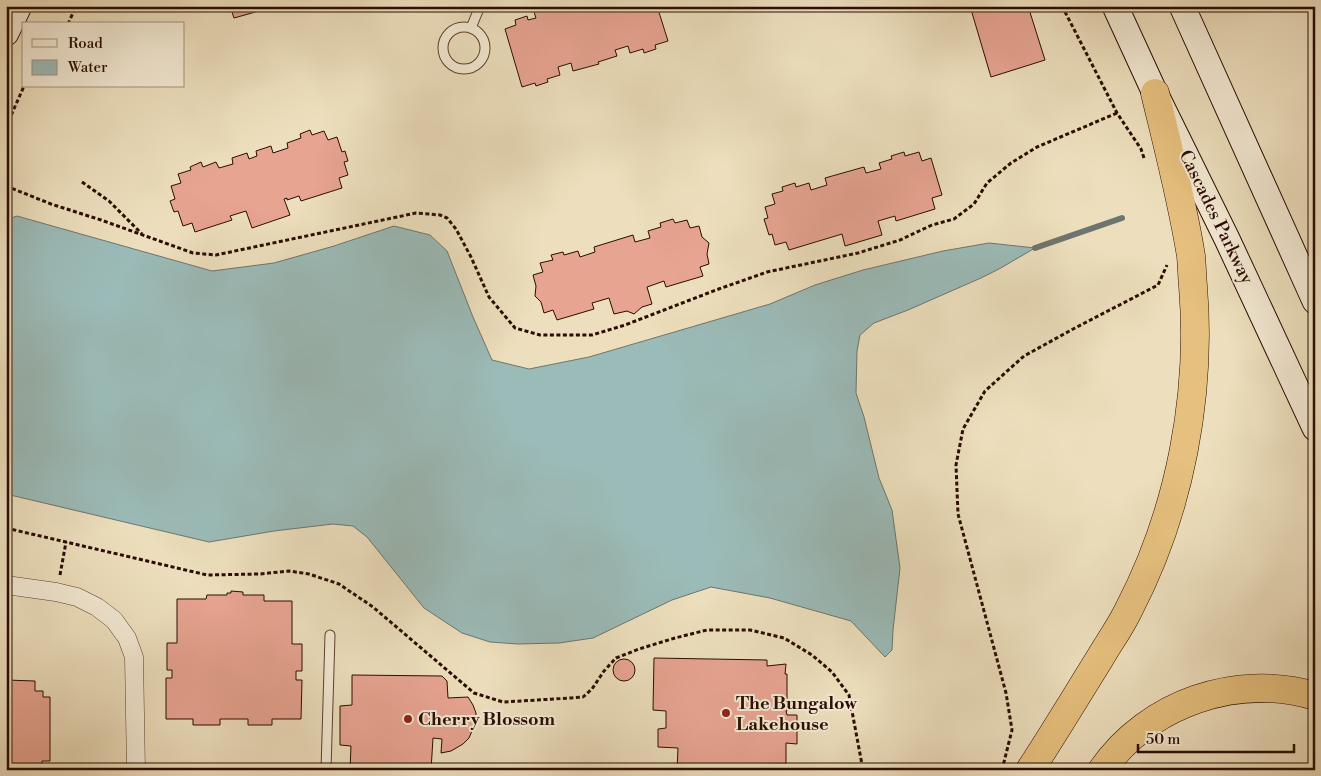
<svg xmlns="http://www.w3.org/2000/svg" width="1321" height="776" font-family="'Libre Bodoni',serif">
<rect width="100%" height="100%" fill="#eddfbd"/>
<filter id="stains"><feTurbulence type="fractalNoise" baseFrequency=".004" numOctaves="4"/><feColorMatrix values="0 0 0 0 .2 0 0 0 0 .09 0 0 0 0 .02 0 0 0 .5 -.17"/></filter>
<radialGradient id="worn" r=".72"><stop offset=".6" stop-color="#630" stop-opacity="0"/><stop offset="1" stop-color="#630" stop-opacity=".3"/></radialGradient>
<!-- water -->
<polygon fill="#9bbbb8" stroke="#6e756e" points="17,216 212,271 274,263 334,246 394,226 430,235 447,251 473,317 492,360 529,369 589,357 770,304 815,285 863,270 943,251 989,243 1035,248 999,269 981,278 908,310 874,323 860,335 857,351 856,393 864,417 879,478 892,510 900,568 893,630 892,650 885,657 851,621 770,598 711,587 672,600 593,638 559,643 518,644 490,642 462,633 424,608 367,537 353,526 333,524 274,531 209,542 6,494 6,220"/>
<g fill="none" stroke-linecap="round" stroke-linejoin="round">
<!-- stream -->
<polyline stroke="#6e756e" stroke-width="6" points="1035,248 1122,218"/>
</g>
<!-- building -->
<g fill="#e7a491" stroke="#2a0c00">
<polygon points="230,6 259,6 259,11 234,18"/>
<polygon points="543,6 657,6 668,41 655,45 656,49 644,53 643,49 630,53 628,46 615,50 617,56 598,62 599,64 573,71 571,63 558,67 560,75 547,79 548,82 536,86 535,83 522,87 505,29 516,25 515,20 527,16 528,20 536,18 533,9"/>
<polygon points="970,6 1028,6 1045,60 991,77"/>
<polygon points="310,130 312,135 324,131 328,140 337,137 342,152 345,151 348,161 344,162 348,175 339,178 342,188 301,201 299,196 287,200 287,198 284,199 290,215 252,228 246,211 230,216 232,220 195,232 192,223 183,226 178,211 174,212 170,201 175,199 171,186 181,183 178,174 191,170 190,167 201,162 203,167 216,162 219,168 233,164 232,158 247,153 249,159 257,156 256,151 271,146 273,153 288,148 287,143 301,138 300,134"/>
<polygon points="904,152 905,156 919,152 922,161 931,158 942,195 932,198 935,209 896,221 895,216 878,221 882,235 845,246 842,234 789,250 786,242 775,245 772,234 769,235 764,219 768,218 765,207 775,204 772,194 783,191 782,187 795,183 796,187 809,183 811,190 827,185 825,178 864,167 866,173 881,169 879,163 892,159 891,156"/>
<polygon points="673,219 675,223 687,220 690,228 699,226 702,237 709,243 707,254 709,264 700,267 703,276 666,287 664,281 647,287 652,304 642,307 634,314 627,311 614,314 609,298 592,303 594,309 557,320 553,310 544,313 541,302 535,296 536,286 533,275 543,272 540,263 553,260 551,255 563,252 564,255 578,251 580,257 595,252 594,247 633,235 635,242 650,238 648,231 661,227 660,223"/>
<polygon points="231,591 243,592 243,595 264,595 264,601 292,601 292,644 302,644 302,671 296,671 296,680 302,680 301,719 272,719 272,725 248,725 248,719 220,719 220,725 193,725 193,719 166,719 166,678 172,678 172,670 167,670 167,643 177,643 177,599 206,599 207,595 227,595 227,593 231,593"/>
<polygon points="654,658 767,660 767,666 786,664 785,674 787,674 787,711 786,711 787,715 797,715 797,744 786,743 786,764 734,765 734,770 677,770 678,748 658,747 658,729 666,728 666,711 653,710"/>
<circle cx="624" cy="670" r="11"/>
<polygon points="352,675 442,676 447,681 448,698 468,697 473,705 476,713 475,724 469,738 463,744 451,751 441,753 442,739 433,738 431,770 350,770 351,746 340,745 340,706 352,705"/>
<polygon points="6,680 35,681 35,691 43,691 43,697 50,697 50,761 42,761 42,769 6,770"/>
</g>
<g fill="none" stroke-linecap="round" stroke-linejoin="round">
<!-- service casing -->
<g stroke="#5b412f" stroke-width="11">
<g id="service">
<circle cx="464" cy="48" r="21"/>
<polyline points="471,28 480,6"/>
<polyline points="326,770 330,635"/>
</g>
</g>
<!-- minor casing -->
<g stroke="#5b412f" stroke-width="19">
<polyline id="minor" points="6,585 56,592 77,597 97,607 114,620 127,638 134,657 136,770"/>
</g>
<!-- secondary casing -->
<g stroke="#2a0c00" stroke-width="27">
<g id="secondary">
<polyline points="1115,6 1155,93 1227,239 1315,428"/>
<polyline points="1182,6 1315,301"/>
<polyline points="6,33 19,6"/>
</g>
</g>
<!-- trunk casing -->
<g stroke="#2a0c00" stroke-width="29">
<g id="trunk">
<path d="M1030 770C1054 733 1077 695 1100 658 1110 641 1121 626 1129 609 1180 511 1202 395 1193 286 1192 276 1192 266 1191 256 1182 200 1168 147 1155 93"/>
<path d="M1102 770C1149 703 1236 673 1315 696"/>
</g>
</g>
<!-- path -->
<g stroke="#2a0c00" stroke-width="3" stroke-dasharray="4 2.5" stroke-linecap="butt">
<polyline points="1062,6 1117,113 1141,149 1144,158"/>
<polyline points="68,24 76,6"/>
<polyline points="6,127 24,86"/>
<polyline points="82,182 109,201 142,234"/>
<polyline points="6,186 51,204 101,220 193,253 216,255 416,213 440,215 447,218 456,229 471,257 489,297 515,328 540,335 592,335 625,325 716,290 767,272 858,253 900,240 932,225 954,219 974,204 987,183 1011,163 1037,147 1117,113"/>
<polyline points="6,528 207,575 260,574 289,571 309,574 339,584 373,607 474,693 503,702 571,698 583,697 592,689 604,671 616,658 639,649 675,638 707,630 750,630 784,638 812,655 832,672 849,695 863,770"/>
<polyline points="60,575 66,542"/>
<polyline points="1002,770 1012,730 1006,693 958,514 956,465 963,429 985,391 1024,356 1075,328 1158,285 1167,265"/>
</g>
<!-- service -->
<use href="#service" stroke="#f3ead4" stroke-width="9"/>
<!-- minor -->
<use href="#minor" stroke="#f3ead4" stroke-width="18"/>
<!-- secondary -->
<use href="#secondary" stroke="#f3ead4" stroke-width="25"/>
<!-- trunk -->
<use href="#trunk" stroke="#e6c07e" stroke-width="28"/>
</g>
<!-- markers -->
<g fill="#8f2418" stroke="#f3ead4" stroke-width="2">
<circle cx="726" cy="713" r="5"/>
<circle cx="408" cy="719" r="5"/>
</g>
<g text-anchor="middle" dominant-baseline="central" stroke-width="4" stroke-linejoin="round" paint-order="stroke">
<!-- street labels -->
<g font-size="18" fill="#2a0c00" stroke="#f3ead4">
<text transform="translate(1216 217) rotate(64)">Cascades Parkway</text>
</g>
<!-- poi labels -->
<g font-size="18" font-weight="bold" fill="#2a0c00" stroke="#f3ead4" text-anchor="start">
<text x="736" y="703">The Bungalow<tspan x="736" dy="21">Lakehouse</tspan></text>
<text x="418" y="719">Cherry Blossom</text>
</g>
</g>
<!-- margin -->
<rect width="1321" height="776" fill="none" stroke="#eddfbd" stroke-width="25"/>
<rect x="8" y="8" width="1306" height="761" fill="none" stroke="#2a0c00" stroke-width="2.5"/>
<rect x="12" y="12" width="1296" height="751" fill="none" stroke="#2a0c00"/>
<!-- legend -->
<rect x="22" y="22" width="162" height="65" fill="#f3ead4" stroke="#a3917f"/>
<rect x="32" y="39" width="25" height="8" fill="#f3ead4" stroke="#a3917f"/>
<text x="68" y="48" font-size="15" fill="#2a0c00">Road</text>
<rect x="32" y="60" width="25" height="15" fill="#9bbbb8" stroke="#a3917f"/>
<text x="68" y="72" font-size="15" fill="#2a0c00">Water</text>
<!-- scale -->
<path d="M1138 744v8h156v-8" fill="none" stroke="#2a0c00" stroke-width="2.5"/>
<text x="1146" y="744" font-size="15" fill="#2a0c00" stroke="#f3ead4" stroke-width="4" paint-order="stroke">50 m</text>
<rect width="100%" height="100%" filter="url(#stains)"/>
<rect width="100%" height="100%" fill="url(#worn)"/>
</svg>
